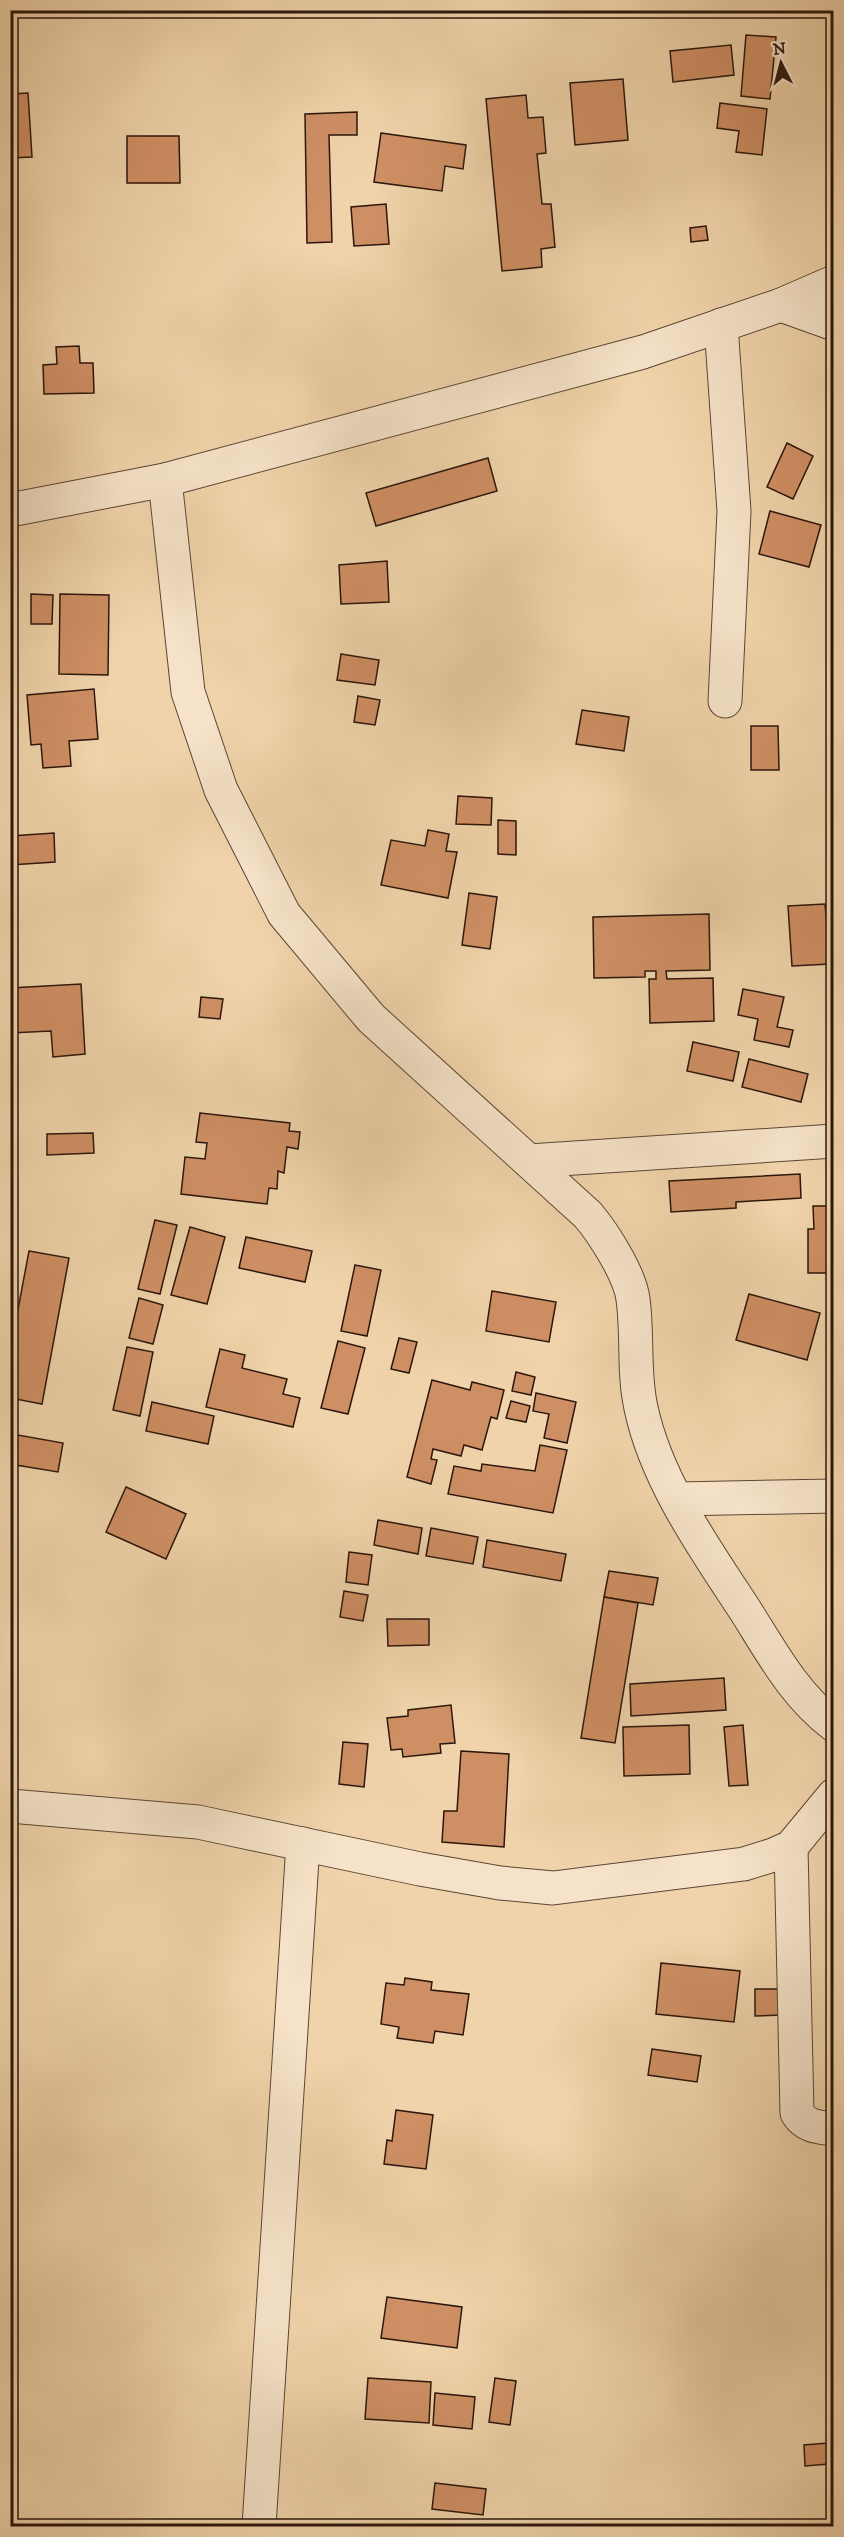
<svg xmlns="http://www.w3.org/2000/svg" width="844" height="2537" font-family="'IM FELL DW Pica',serif">
<rect width="100%" height="100%" fill="#f0d3aa"/>
<filter id="stains"><feTurbulence type="fractalNoise" baseFrequency=".00333" numOctaves="4"/><feColorMatrix values="0 0 0 0 .2 0 0 0 0 .09 0 0 0 0 .02 0 0 0 .5 -.17"/></filter>
<radialGradient id="worn" r=".72"><stop offset=".6" stop-color="#630" stop-opacity="0"/><stop offset="1" stop-color="#630" stop-opacity=".3"/></radialGradient>
<!-- building -->
<g fill="#cf8f64" stroke="#2b170d" stroke-width="1.5">
<polygon points="746,35 776,37 770,99 741,96"/>
<polygon points="731,45 734,75 673,82 670,51"/>
<polygon points="623,79 628,140 575,145 570,83"/>
<polygon points="28,93 32,157 10,158 10,94"/>
<polygon points="526,95 528,118 543,117 546,153 537,154 542,204 551,204 555,247 541,249 542,267 502,271 486,99"/>
<polygon points="720,103 767,109 762,155 736,152 739,131 717,128"/>
<polygon points="357,112 357,135 329,135 332,242 307,243 305,114"/>
<polygon points="381,133 466,145 463,169 445,166 442,191 374,182"/>
<polygon points="127,136 179,136 180,183 127,183"/>
<polygon points="386,204 389,244 354,246 351,207"/>
<polygon points="706,226 708,240 691,242 690,228"/>
<polygon points="79,346 80,363 93,363 94,393 44,394 43,365 57,364 56,347"/>
<polygon points="787,443 813,456 793,499 767,487"/>
<polygon points="488,458 497,491 376,526 366,493"/>
<polygon points="770,511 821,525 809,567 759,554"/>
<polygon points="387,561 389,602 341,604 339,565"/>
<polygon points="31,594 53,595 52,624 31,624"/>
<polygon points="60,594 109,595 108,675 59,674"/>
<polygon points="341,654 379,660 375,685 337,680"/>
<polygon points="94,689 98,739 69,741 71,766 43,768 41,744 31,745 27,695"/>
<polygon points="358,696 380,700 375,725 354,722"/>
<polygon points="582,710 629,717 624,751 576,744"/>
<polygon points="751,726 778,726 779,770 751,770"/>
<polygon points="458,796 492,798 491,825 456,824"/>
<polygon points="498,820 516,821 516,855 498,854"/>
<polygon points="428,830 449,834 446,851 457,852 448,898 381,885 391,840 425,846"/>
<polygon points="54,833 55,862 10,865 10,836"/>
<polygon points="469,893 497,897 490,949 462,945"/>
<polygon points="825,904 830,964 792,966 788,906"/>
<polygon points="709,914 710,970 666,971 667,979 713,978 714,1021 650,1023 649,979 656,979 656,971 645,971 645,977 594,978 593,917"/>
<polygon points="81,984 85,1054 53,1057 51,1031 10,1033 10,988"/>
<polygon points="743,989 784,997 777,1027 793,1030 789,1047 754,1040 758,1019 738,1015"/>
<polygon points="201,997 223,999 220,1019 199,1017"/>
<polygon points="693,1042 739,1052 733,1081 687,1071"/>
<polygon points="749,1059 808,1074 801,1102 742,1087"/>
<polygon points="200,1113 290,1123 289,1131 300,1132 298,1149 287,1147 284,1173 278,1171 277,1189 269,1188 267,1204 181,1194 185,1157 205,1159 207,1143 196,1142"/>
<polygon points="93,1133 94,1153 47,1155 47,1134"/>
<polygon points="800,1174 801,1198 736,1202 736,1208 671,1212 669,1181"/>
<polygon points="813,1206 834,1206 834,1273 808,1273 808,1229 814,1229"/>
<polygon points="155,1220 177,1225 160,1294 138,1289"/>
<polygon points="190,1227 225,1237 207,1304 171,1295"/>
<polygon points="246,1237 312,1251 305,1282 239,1268"/>
<polygon points="29,1251 69,1258 42,1404 10,1398 10,1352"/>
<polygon points="355,1265 381,1270 367,1336 341,1331"/>
<polygon points="492,1291 556,1302 549,1342 486,1331"/>
<polygon points="749,1294 820,1313 807,1360 736,1340"/>
<polygon points="139,1298 163,1305 153,1344 129,1338"/>
<polygon points="399,1338 417,1342 409,1373 391,1369"/>
<polygon points="338,1341 365,1348 348,1414 321,1408"/>
<polygon points="127,1347 153,1352 140,1416 113,1410"/>
<polygon points="220,1349 245,1355 242,1368 287,1379 283,1394 300,1398 293,1427 206,1407"/>
<polygon points="516,1372 535,1377 531,1395 512,1391"/>
<polygon points="432,1380 470,1390 472,1382 504,1390 497,1419 491,1417 482,1450 464,1445 461,1456 433,1449 431,1459 437,1460 431,1484 407,1477"/>
<polygon points="536,1393 576,1402 567,1443 544,1438 549,1414 533,1411"/>
<polygon points="511,1401 530,1406 526,1422 506,1418"/>
<polygon points="152,1402 214,1416 208,1444 146,1431"/>
<polygon points="12,1434 63,1443 58,1472 10,1464"/>
<polygon points="540,1445 567,1450 553,1513 448,1494 454,1466 481,1471 482,1464 535,1471"/>
<polygon points="126,1487 186,1514 166,1559 106,1532"/>
<polygon points="378,1520 422,1528 418,1554 374,1545"/>
<polygon points="431,1528 478,1537 473,1564 426,1556"/>
<polygon points="487,1540 566,1554 561,1581 483,1567"/>
<polygon points="349,1552 372,1555 368,1585 346,1582"/>
<polygon points="609,1571 658,1578 653,1605 604,1597"/>
<polygon points="344,1591 368,1595 363,1621 340,1617"/>
<polygon points="604,1597 638,1603 615,1743 581,1738"/>
<polygon points="387,1619 429,1619 429,1645 388,1646"/>
<polygon points="724,1678 726,1710 631,1716 630,1684"/>
<polygon points="451,1705 455,1743 440,1744 441,1753 403,1757 402,1749 391,1750 387,1718 408,1716 408,1710"/>
<polygon points="689,1725 690,1774 624,1776 623,1727"/>
<polygon points="743,1725 748,1785 729,1786 724,1727"/>
<polygon points="343,1742 368,1744 364,1787 339,1784"/>
<polygon points="461,1751 509,1754 504,1847 442,1842 444,1811 457,1811"/>
<polygon points="661,1963 740,1971 734,2022 656,2014"/>
<polygon points="405,1978 432,1982 431,1990 469,1994 463,2035 435,2031 433,2043 397,2038 399,2027 381,2024 386,1983 404,1985"/>
<polygon points="755,1989 781,1989 782,2015 755,2016"/>
<polygon points="652,2049 701,2056 697,2082 648,2075"/>
<polygon points="396,2110 433,2115 426,2169 384,2164 387,2140 392,2141"/>
<polygon points="387,2297 462,2307 457,2348 381,2338"/>
<polygon points="368,2378 431,2382 429,2423 365,2419"/>
<polygon points="495,2378 516,2381 510,2425 489,2422"/>
<polygon points="435,2393 475,2397 472,2429 433,2425"/>
<polygon points="828,2443 829,2464 805,2466 804,2445"/>
<polygon points="435,2483 486,2489 483,2515 432,2509"/>
</g>
<g fill="none" stroke-linecap="round" stroke-linejoin="round">
<!-- minor casing -->
<g stroke="#5c4634" stroke-width="35">
<g id="minor">
<polyline points="781,305 834,324"/>
<polyline points="721,325 734,511 725,701"/>
<path d="M165 480 188 692 221 790 284 914 371 1018 588 1215C604 1234 630 1275 633 1299 638 1335 633 1373 641 1408 656 1480 705 1549 745 1610 771 1651 794 1695 834 1725"/>
<polyline points="529,1161 834,1141"/>
<polyline points="677,1499 834,1496"/>
<polyline points="10,1806 198,1822 420,1869 500,1883 553,1888 744,1864 773,1855 791,1847 834,1795"/>
<path d="M791 1847 797 2113C806 2127 818 2127 834 2129"/>
<polyline points="259,2526 303,1844"/>
</g>
</g>
<!-- tertiary casing -->
<g stroke="#5c4634" stroke-width="35">
<polyline id="tertiary" points="10,510 165,480 643,352 781,305 834,282"/>
</g>
<!-- minor -->
<use href="#minor" stroke="#f5e2c8" stroke-width="33"/>
<!-- tertiary -->
<use href="#tertiary" stroke="#f5e2c8" stroke-width="33"/>
</g>
<!-- margin -->
<rect width="844" height="2537" fill="none" stroke="#f0d3aa" stroke-width="36"/>
<rect x="12" y="12" width="820" height="2513" fill="none" stroke="#2b170d" stroke-width="3"/>
<rect x="18" y="18" width="808" height="2501" fill="none" stroke="#2b170d" stroke-width="1.5"/>
<!-- north arrow -->
<g transform="translate(781 63) rotate(354)" stroke="#f5e2c8" stroke-width="4.5" paint-order="stroke">
<path d="M0-4.5L10 22L0 15L-10 22Z" fill="#2b170d"/>
<text y="-9" font-size="16" font-weight="bold" text-anchor="middle" fill="#2b170d">N</text>
</g>
<rect width="100%" height="100%" filter="url(#stains)"/>
<rect width="100%" height="100%" fill="url(#worn)"/>
</svg>
